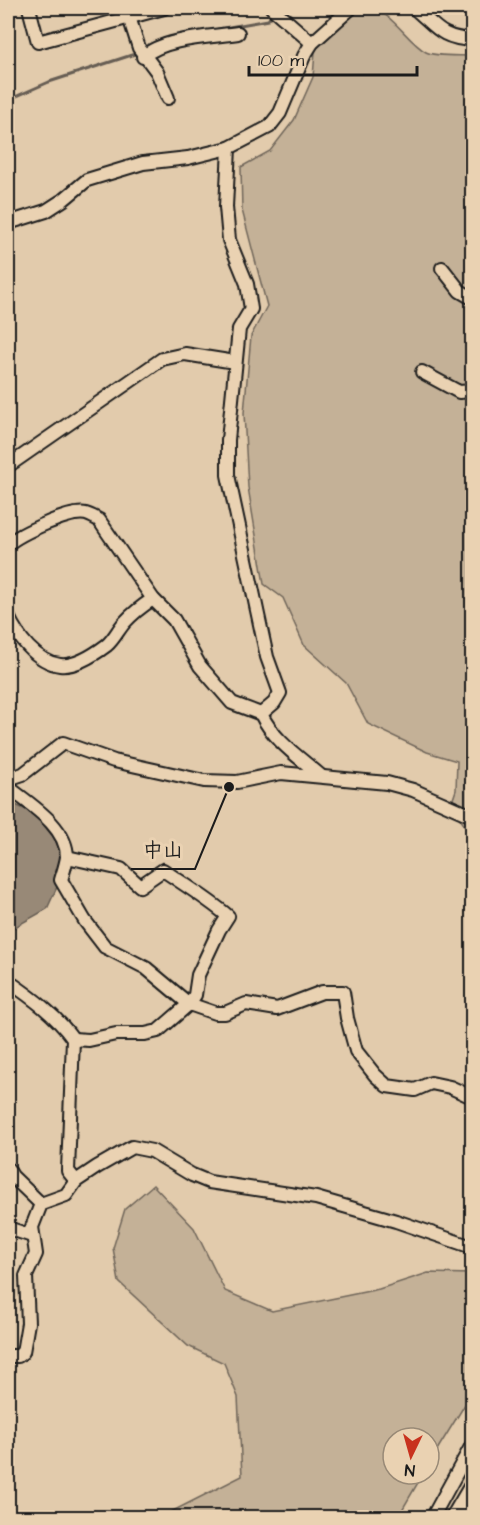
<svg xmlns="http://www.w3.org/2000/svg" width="480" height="1525" font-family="'Architects Daughter','Klee One',sans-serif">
<rect width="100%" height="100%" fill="#e2cbac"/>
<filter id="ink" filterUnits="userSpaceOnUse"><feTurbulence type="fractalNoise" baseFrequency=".0167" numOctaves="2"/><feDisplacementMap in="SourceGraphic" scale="12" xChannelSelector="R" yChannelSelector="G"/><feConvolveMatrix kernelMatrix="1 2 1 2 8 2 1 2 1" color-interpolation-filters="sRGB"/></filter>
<g filter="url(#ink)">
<!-- green -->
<g fill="#c4b197" stroke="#70665a" stroke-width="1.5">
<path d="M367 8C390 8 407 42 426 52 434 57 462 55 472 56V837L451 805 456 790 457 761 427 752 368 724 346 683 304 645 283 598 264 584 248 487 244 413 251 336 267 306 242 210 241 167 270 151 294 120 313 77 315 52 324 36 357 9Z"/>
<polygon points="153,1185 194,1228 225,1291 272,1311 379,1289 428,1273 472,1274 472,1393 429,1463 429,1438 393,1438 393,1474 423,1474 398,1517 146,1517 167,1514 242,1476 238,1397 224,1363 188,1346 119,1282 113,1248 125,1209"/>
</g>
<!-- water -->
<polygon fill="#988977" stroke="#665d53" stroke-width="1.5" points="11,803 31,812 46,823 59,838 62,857 57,887 47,909 8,931 8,804"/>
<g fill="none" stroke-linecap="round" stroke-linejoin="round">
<!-- stream -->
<g stroke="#665d53" stroke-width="3">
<polyline points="218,29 268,20 273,13"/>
<polyline points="144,49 159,41"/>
<polyline points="8,100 49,82 138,53"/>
</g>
<!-- minor casing -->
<g stroke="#1c1c1c" stroke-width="16">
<g id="minor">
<polyline points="29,8 38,42 164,8"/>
<polyline points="272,8 312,43"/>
<path d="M414 8C437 27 440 38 472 40"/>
<polyline points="129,17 139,48 157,72 168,98"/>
<path d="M143 57C163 38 211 37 238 33"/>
<polyline points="229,148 226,207 229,240 247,284 251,309 239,329 228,440 228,475 267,657 280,693 274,703 261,714"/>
<polyline points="8,223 46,211 63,200 87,180 143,163 188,158 229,148 269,127 280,113 304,56 312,43 351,8"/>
<polyline points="442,268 460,291 472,298"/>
<polyline points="422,372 459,392 472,391"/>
<polyline points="8,466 162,359 185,354 235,362"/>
<path d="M8 544C20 534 70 510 86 514 90 515 95 518 99 520L153 599 174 620 200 666 232 703 261 714C274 741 299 757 321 776"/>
<path d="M8 616C17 636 36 662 60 665 76 667 95 654 107 645 114 639 118 630 124 623 133 613 142 606 153 599"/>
<polyline points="8,779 23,774 63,743 114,761 204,781 237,782 281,773 387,783 413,790 472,816"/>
<path d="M8 787C29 804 67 826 67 857 66 864 63 873 61 880L85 921 105 947 146 968 189 1004 215 1013H225L246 1004 277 1009 322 992H343L347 1018 356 1051 375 1075 387 1086 415 1090 431 1083 450 1087 472 1097"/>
<path d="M67 857 121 869 140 886 163 870C185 885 208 899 228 916L219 930 198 975 195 995 189 1004 158 1031 145 1034H116L89 1040 73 1039"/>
<path d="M8 981C31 997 56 1015 73 1039L68 1171 76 1181"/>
<polyline points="8,1169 12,1176 41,1204"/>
<polyline points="8,1228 32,1236"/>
<polyline points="8,1356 18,1356 23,1352 28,1323 26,1276 36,1254 32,1227 41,1204 66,1195 76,1181 97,1167 132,1147 152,1151 192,1175 209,1182 316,1198 396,1221 472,1247"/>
<polyline points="432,1518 472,1445"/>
</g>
</g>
<!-- highway casing -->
<g stroke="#1c1c1c" stroke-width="22">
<polyline id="highway" points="455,1518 472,1489"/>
</g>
<!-- minor -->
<use href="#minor" stroke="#ead2b2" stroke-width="12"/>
<!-- highway -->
<use href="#highway" stroke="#ead2b2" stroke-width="18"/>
</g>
</g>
<!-- callouts -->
<path fill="none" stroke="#1c1c1c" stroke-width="2" d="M229 787L195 869H131"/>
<circle fill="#1c1c1c" stroke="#ead2b2" stroke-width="2" cx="229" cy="787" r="6"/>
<g font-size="20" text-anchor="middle" font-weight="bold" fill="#1c1c1c" stroke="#ead2b2" stroke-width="6" stroke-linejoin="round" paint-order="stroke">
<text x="163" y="857">中山</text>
</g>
<!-- margin -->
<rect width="480" height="1525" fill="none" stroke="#ead2b2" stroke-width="30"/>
<rect x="15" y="15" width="450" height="1495" fill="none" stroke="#1c1c1c" stroke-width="2" filter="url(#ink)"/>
<!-- north arrow -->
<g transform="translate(411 1456) rotate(185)"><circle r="28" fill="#ead2b2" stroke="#988976" stroke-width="1.5"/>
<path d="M0-4.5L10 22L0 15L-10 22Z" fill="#c8321e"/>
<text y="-9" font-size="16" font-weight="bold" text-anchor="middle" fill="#1c1c1c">N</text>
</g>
<!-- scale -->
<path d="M249 66v9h168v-9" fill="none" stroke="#1c1c1c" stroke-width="3"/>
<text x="258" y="66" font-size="18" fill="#1c1c1c" stroke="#ead2b2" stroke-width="4.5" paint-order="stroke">100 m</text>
</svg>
